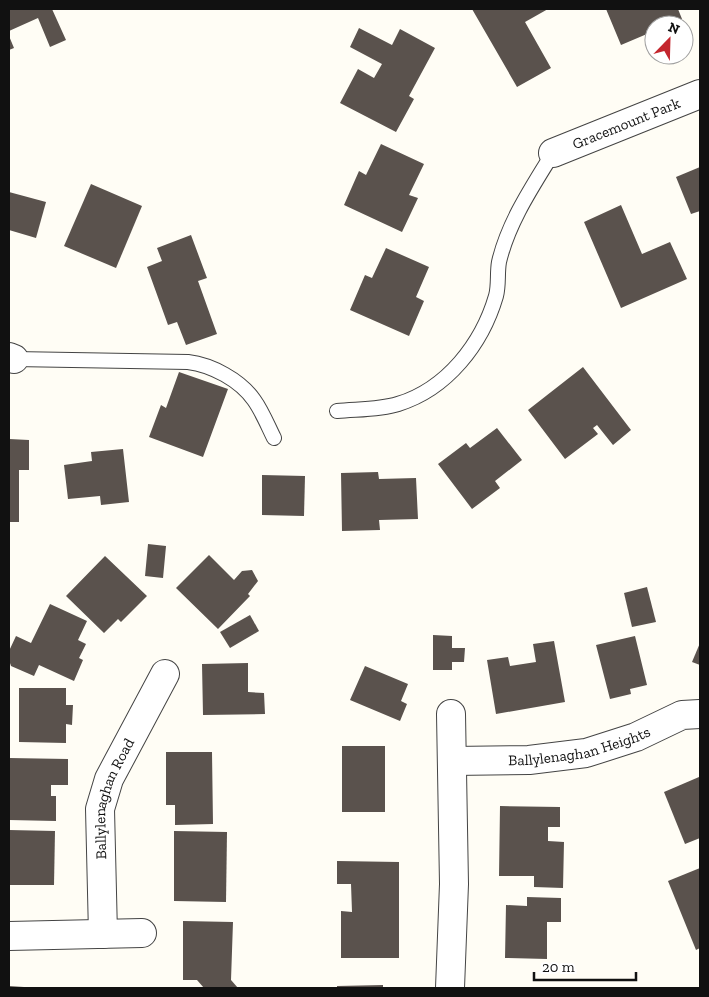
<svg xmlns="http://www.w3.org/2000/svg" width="709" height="997" font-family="'Zilla Slab',serif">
<rect width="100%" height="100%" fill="#fffdf5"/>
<!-- building -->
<g fill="#5a524d">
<polygon points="9,9 52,9 66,40 50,47 38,18 9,31"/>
<polygon points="472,9 548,9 525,22 551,68 517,87"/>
<polygon points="606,9 678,9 682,19 669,25 654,25 654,31 621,45"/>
<polygon points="359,28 392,45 400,29 435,48 409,96 414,99 396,132 340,103 358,69 374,78 382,64 350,47"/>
<polygon points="9,36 14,48 9,50"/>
<polygon points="381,144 424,164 409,195 418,198 402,232 344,205 359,171 366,175"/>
<polygon points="700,167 700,211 691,214 676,177"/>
<polygon points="91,184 142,206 116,268 64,246"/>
<polygon points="9,192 46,202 36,238 9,230"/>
<polygon points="621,205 642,254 670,242 687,279 621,308 584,222"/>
<polygon points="191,235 207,278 198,281 217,334 186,345 177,322 168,325 147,267 162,261 157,248"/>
<polygon points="386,248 429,267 416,297 424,301 409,336 350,310 365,275 372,278"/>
<polygon points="583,367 631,430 613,445 597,425 593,428 598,434 565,459 528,410"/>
<polygon points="179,372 228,389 203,457 149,437 161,405 166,408"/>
<polygon points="497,428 522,460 495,481 500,488 472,509 438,464 466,443 470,448"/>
<polygon points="9,439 29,440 29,470 19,470 19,522 9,522"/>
<polygon points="123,449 129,502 101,505 100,496 68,499 64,465 92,461 91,452"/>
<polygon points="378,472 379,479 416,478 418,519 379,520 380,530 342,531 341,473"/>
<polygon points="262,475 305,476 304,516 262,515"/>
<polygon points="148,544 166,546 163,578 145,576"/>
<polygon points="209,555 234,580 242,571 252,570 258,581 248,594 250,596 218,629 176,588"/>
<polygon points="105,556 147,596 121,622 118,619 104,633 66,596"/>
<polygon points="647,587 656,622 632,627 624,593"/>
<polygon points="50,604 87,621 78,640 86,644 79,658 83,660 74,681 39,665 34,676 11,666 9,660 9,651 16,636 31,643"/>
<polygon points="250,615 259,631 230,648 220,632"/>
<polygon points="433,635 452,636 452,648 465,648 464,662 452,662 452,670 433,670"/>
<polygon points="635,636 647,685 630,689 631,694 610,699 596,645"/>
<polygon points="554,641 565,702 496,714 487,660 508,657 510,666 536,662 533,644"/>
<polygon points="700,643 700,665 692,662"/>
<polygon points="248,663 248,692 264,693 265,714 203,715 202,664"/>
<polygon points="365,666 408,684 401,701 407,704 400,721 350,700"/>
<polygon points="19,688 66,688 66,705 73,705 72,725 66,724 66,743 19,742"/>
<rect x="342" y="746" width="43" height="66"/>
<polygon points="166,752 212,752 213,824 175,825 175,805 166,805"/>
<polygon points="9,758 68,759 68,785 51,785 51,796 56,796 56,821 9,820"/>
<polygon points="699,777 700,838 685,844 664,792"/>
<polygon points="500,806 560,807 560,827 548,827 548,841 564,842 563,888 534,887 534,876 499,876"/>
<polygon points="9,830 55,831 54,885 9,885"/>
<polygon points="174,831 227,832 226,902 174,901"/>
<polygon points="337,861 399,862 399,958 341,958 341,911 352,912 351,884 337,884"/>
<polygon points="700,868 700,948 696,950 668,881"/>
<polygon points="527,897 561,898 561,922 547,922 547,959 505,958 506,905 527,906"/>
<polygon points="183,921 233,922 231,980 238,988 204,988 197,980 183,980"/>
<polygon points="383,985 383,988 337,988 337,986"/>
<polygon points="9,986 24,987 24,988 9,988"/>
</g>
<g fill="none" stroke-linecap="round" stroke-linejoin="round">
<!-- lane casing -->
<g stroke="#444" stroke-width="16">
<g id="lane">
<path d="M14 359 188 362C212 365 240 380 254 400 262 411 268 426 274 438"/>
<path d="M337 411C356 409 379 410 398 404 447 389 482 344 496 296 499 285 497 273 499 262 508 223 532 187 553 153"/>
</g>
</g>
<!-- street casing -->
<g stroke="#444" stroke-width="30">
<g id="street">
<path id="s1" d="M553 153 700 94"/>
<polyline points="9,357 14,359"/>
<path id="s2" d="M452 761 529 760 586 753 636 737 682 715 700 714"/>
<path id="s3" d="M103 934 100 809 109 779 165 674"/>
<polyline points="9,936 142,933"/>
<polyline points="450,988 454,884 451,714"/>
</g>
</g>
<!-- lane -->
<use href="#lane" stroke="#fff" stroke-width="14"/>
<!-- street -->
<use href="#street" stroke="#fff" stroke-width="28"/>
</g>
<g text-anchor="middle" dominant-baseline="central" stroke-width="5" stroke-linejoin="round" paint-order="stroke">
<!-- street labels -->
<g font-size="15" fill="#111" stroke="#fff">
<text stroke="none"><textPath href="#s1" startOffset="79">Gracemount Park</textPath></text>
<text stroke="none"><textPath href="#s2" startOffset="129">Ballylenaghan Heights</textPath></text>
<text stroke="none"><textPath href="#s3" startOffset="138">Ballylenaghan Road</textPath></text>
</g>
</g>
<!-- border -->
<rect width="709" height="997" fill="none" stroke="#111111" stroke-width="20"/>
<!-- north arrow -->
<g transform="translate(669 40) rotate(23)"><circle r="24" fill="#ffffff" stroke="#a0a0a0"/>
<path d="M0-4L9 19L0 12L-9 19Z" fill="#c4262e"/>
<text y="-8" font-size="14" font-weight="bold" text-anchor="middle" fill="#111111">N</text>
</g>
<!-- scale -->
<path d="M534 972v8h102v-8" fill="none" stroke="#111111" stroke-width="2.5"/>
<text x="542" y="972" font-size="15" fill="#111111" stroke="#ffffff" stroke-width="4" paint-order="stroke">20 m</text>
</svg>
